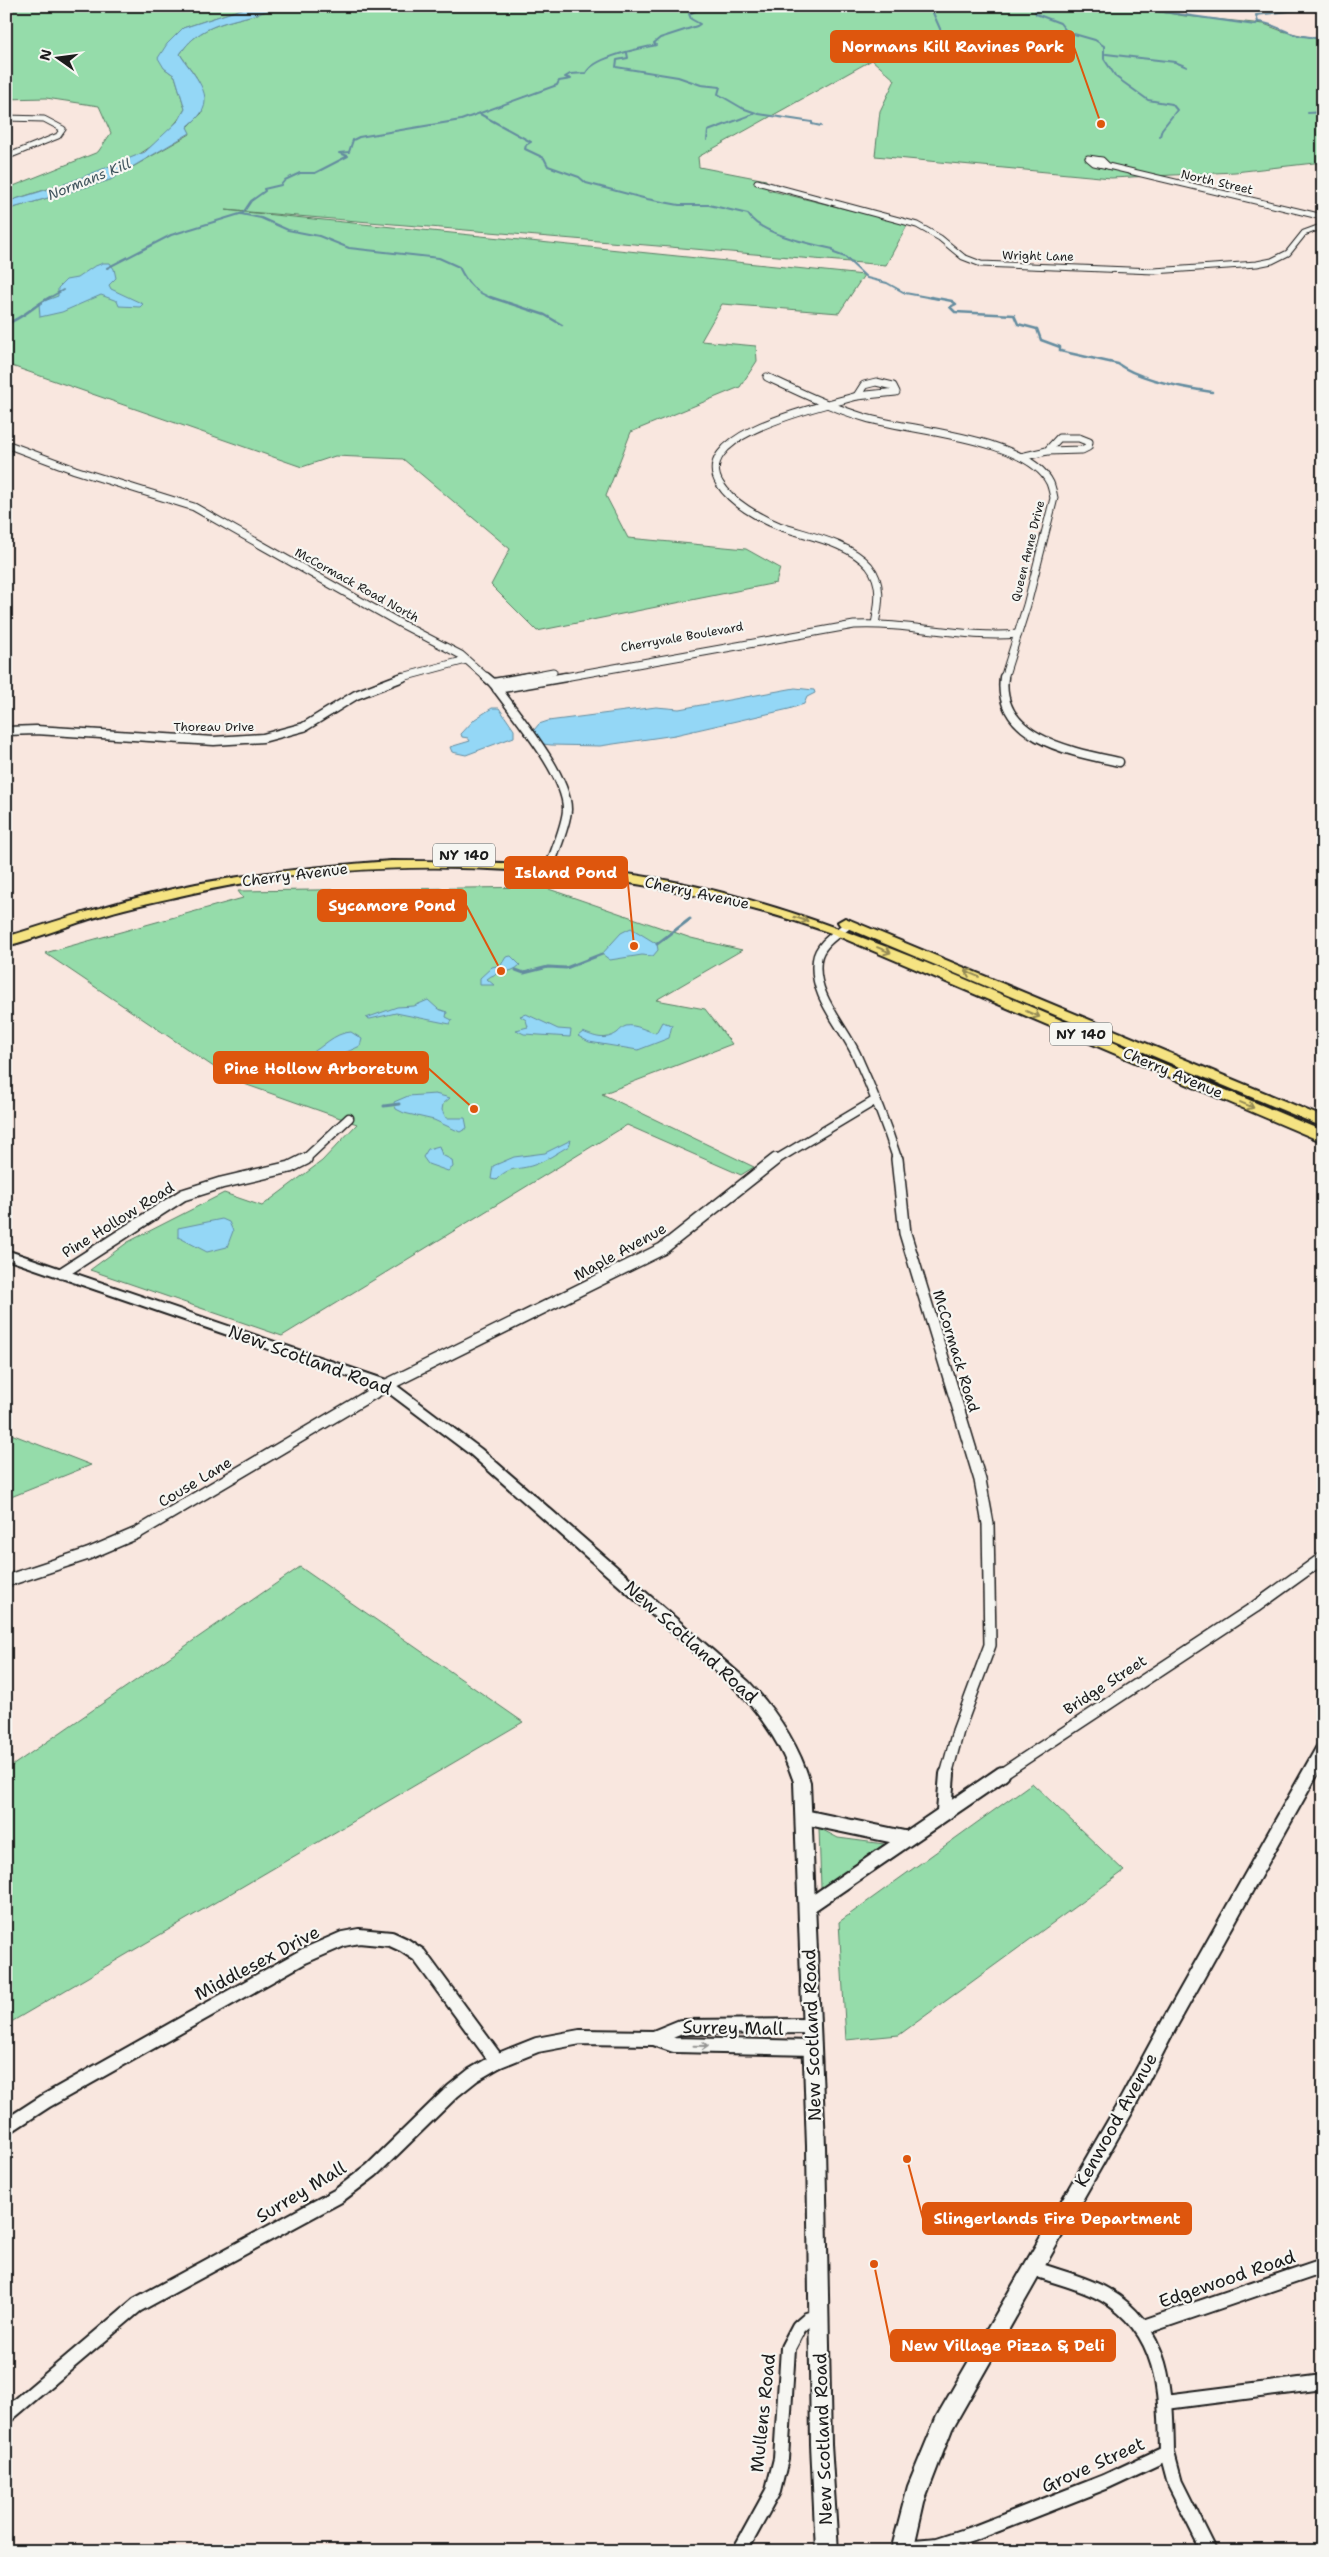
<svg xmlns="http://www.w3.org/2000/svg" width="1329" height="2557" font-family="'Shantell Sans',sans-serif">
<rect width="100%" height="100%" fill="#f9e7df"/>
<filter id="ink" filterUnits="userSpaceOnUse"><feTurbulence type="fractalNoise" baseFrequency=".02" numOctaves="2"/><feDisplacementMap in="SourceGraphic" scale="10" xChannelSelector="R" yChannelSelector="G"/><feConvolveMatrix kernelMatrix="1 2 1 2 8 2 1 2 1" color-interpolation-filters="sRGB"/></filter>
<g filter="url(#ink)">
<!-- green -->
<g fill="#95dcaa" stroke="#587c63">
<path d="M6 6H251L183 28 164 68 175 76 185 109C150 171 67 180 7 202L6 189 98 152 111 133 99 106 46 98 6 99Z"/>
<path d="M279 6H1123L1185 16 1264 24 1282 31 1323 40V162L1235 172 1111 178 875 156 880 111 895 80 872 60 698 157 699 167 766 180 768 190 908 224 886 265 225 210 864 275 839 313 722 304 701 341 756 346 757 361 740 387 631 432 606 496 628 538 746 549 780 568 776 583 537 631 491 585 510 549 403 459 335 456 302 467 6 364V210L110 180 190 134 187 128 202 113C203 78 198 81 180 54 204 17 243 23 279 6Z"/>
<polygon points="543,887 691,938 742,950 656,1000 705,1009 732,1044 602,1094 754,1167 741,1175 627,1125 282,1336 90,1270 128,1242 224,1193 262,1206 322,1161 357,1124 233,1080 45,953 243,898 238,891"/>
<polygon points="6,1432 91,1465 6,1499"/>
<polygon points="300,1567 523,1722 6,2025 6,1770"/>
<polygon points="1032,1783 1124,1871 899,2035 846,2040 839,1922"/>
<polygon points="819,1828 838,1838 884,1844 821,1888"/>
</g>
<!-- water -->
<g fill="#94d7f6" stroke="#648c9f">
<path d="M251 6H279C243 23 204 17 180 54 189 70 215 93 201 113 198 118 191 123 187 127L190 133 110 180 6 210V202L65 184 145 152 179 120 185 109 175 76 164 68 158 58 167 44 183 28Z"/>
<polygon points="103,263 110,263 114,269 116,278 109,285 111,289 143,304 140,307 119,306 117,301 101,295 62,312 40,317 39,303 58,296 58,288 66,280 77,278 93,267"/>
<polygon points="795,688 814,690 815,693 807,697 804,704 789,709 675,735 600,746 551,745 543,744 534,730 539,724 548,721 656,707 679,709"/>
<polygon points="492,708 499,708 514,730 514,737 466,755 452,752 450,747 470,741 468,738 462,737 461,734 475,719"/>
<polygon points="631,928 657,944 658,950 653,956 642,955 610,960 602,954 621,933"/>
<path d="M511 956 520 965C510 975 497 970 487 979L494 985H480V978L492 967 501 965 506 957Z"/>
<polygon points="428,1000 438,1009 447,1012 446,1017 452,1020 450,1024 396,1013 370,1019 366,1018 397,1007 414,1006"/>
<polygon points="526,1014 558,1029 571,1030 570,1037 524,1034 516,1030 528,1027 526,1020 520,1016"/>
<path d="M662 1022 672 1025 669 1038 638 1050 589 1042 578 1036 583 1032C595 1037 605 1041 617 1033 620 1031 622 1027 626 1026 636 1024 646 1031 656 1033Z"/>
<path d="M351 1032 362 1039 360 1046C348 1052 332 1058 319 1060 309 1061 301 1060 292 1063 278 1069 267 1079 252 1081L250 1078C252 1074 255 1069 259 1065 271 1055 293 1061 308 1055 324 1047 333 1033 351 1032Z"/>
<polygon points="435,1094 450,1098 443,1104 442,1110 446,1118 465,1118 467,1128 460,1132 434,1120 404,1113 396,1109 394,1102 408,1096"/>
<path d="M571 1140 569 1146C558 1152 546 1161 534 1165 517 1171 510 1165 496 1180L491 1179 493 1166 514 1157 545 1153Z"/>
<polygon points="439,1146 442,1155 452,1160 453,1167 448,1171 428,1164 423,1157 428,1149"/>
<polygon points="222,1219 229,1222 233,1231 227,1247 207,1252 178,1237 178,1228"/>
</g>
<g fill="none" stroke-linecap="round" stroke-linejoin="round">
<!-- stream-far2 -->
<g stroke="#648c9f" stroke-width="2">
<polyline points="930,6 941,31 973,42 1022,51"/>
<polyline points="1034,6 1036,14 1060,23 1067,32 1095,40 1104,46 1104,59 1116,77 1148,100 1172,104 1177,110 1162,129 1160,136"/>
<path d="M1122 6 1255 25 1258 22C1272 23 1283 31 1296 35 1306 37 1313 36 1323 41"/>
<polyline points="1258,22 1256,15 1323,7"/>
<polyline points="627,53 628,58 617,60 616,67 678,77 701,85 720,87 718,94 742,108 759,114 812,122 812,124 821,126"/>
<polyline points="1106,54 1175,62 1187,67"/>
<polyline points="1308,113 1323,112"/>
<path d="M480 114 531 142 526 145 525 149 544 158 548 166 579 177 586 183 647 199 679 205H709L748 214C759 234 811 244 833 249L834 253 845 257 867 278 887 283 905 293 938 299"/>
<polyline points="707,140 708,131 756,113"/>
<path d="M241 214 261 218 288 230 319 236 349 248 439 258 459 267C468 285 475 292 494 299"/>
<path d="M107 268 171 235 243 213 251 201 265 191 264 189 281 185 285 180 300 173H315L348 156 339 153 349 152 353 140 359 137 461 120 557 85 559 81 571 79 565 77 570 74 586 73C594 57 639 49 656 45L654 43 660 38 697 26 700 24 691 19 689 14 706 6"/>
<polyline points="47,299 63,290"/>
</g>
<!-- stream-far1 -->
<g stroke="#648c9f" stroke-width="2.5">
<polyline points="490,297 545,315 562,325"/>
<path d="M931 297 952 301 956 304 950 307 955 312 1014 315 1018 324 1037 329 1041 340 1060 347V351L1118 364C1140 380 1185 388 1212 392"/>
<path d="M6 324C23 318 34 306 50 297"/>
</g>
<!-- stream -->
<g stroke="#648c9f" stroke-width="3">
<polyline points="657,944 690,919"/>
<polyline points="516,970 524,973 548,967 566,968 602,954"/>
<polyline points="384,1106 399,1104"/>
</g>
<!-- minor-far4 casing -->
<g stroke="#1c1c1c" stroke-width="7">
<g id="minor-far4">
<polyline points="6,118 44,119 63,129 58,136 6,157"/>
<polygon points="1088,158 1102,160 1108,166 1094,163"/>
<polyline points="1108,166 1323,217"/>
<polyline points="757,182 917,225 940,238 963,257 981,264 1154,271 1257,264 1272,261 1288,253 1304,233 1323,226"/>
</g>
</g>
<!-- minor-far3 casing -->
<g stroke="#1c1c1c" stroke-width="9">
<g id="minor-far3">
<path d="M767 377C799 392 832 408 866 418 911 431 1028 438 1050 483 1052 488 1053 493 1054 498L1027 605 1004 678"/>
<polygon points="876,382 893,386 896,392 857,396 864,385"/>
<path d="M857 396C828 405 688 433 720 484 732 503 759 518 779 526 807 536 848 542 869 566 883 583 879 604 875 624"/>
<polygon points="1059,438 1079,438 1089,442 1088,447 1082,450 1047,451"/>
<polyline points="6,444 75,470 194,507 403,625 461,655 487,678"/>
<polyline points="1021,457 1047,451"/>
<polyline points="399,678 466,660"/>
<polyline points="521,678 553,672"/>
<path d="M559 678 854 625C909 622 963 639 1018 634"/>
</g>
</g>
<!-- minor-far2 casing -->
<g stroke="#1c1c1c" stroke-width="11">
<g id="minor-far2">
<path d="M486 677 493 683C514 713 568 775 567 810 566 827 554 852 549 869"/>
<path d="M1004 677C996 739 1073 752 1119 762"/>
<polyline points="493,683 528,677"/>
<polyline points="497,689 566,677"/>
<polyline points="6,731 36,730 214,741 263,738 304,727 356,695 403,677"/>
<path d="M849 924C837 934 819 944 817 960 812 995 842 1024 856 1054 872 1089 886 1124 898 1161"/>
<polyline points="303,1161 349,1118"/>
<polyline points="774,1161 876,1100"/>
</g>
</g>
<!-- minor-far1 casing -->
<g stroke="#1c1c1c" stroke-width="14">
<g id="minor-far1">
<polyline points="897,1159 905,1233 980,1480 988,1524 990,1645 958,1731 946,1775"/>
<polyline points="62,1273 183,1195 221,1183 290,1167 306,1159"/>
<polyline points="6,1581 88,1554 137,1533 387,1385 662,1249 776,1159"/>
<polyline points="1000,1775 1255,1607 1323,1558"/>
</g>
</g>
<!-- minor casing -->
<g stroke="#1c1c1c" stroke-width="18">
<g id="minor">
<polyline points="944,1811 947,1774"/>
<polyline points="804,1817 904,1838"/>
<polyline points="806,1908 1002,1774"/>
<polyline points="654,2038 681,2027 812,2026"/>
<polyline points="6,2127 46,2101 304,1956 343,1939 359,1936 391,1939 404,1945 419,1955 497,2061"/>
<polyline points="1144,2327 1323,2266"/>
<polyline points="1166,2402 1323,2382"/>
<polyline points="6,2416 137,2305 338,2196 372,2170 453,2091 473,2075 497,2061 537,2045 580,2037 654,2038 674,2045 813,2048"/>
<polyline points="1167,2453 1175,2483 1209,2551"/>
<path d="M902 2548 938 2545 975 2533 1105 2482 1167 2453C1166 2391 1165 2330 1105 2295 1083 2282 1056 2277 1033 2268"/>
<polyline points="740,2551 773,2491 781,2459 788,2348 799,2327 807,2320 819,2316"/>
</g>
</g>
<!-- secondary casing -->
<g stroke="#1c1c1c" stroke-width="4">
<g id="secondary">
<path d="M6 1250 392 1382 481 1449 749 1682C777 1712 798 1743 810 1782L825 2146 831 2444 838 2551H816L811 2444 807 2146 794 1782C782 1746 763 1718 737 1690L471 1455 382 1388 6 1259Z"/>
<polygon points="1323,1744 1323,1765 1177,2026 1132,2113 952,2429 924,2502 913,2551 891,2551 908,2486 937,2416 1118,2103 1165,2016 1317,1746"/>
</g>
</g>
<!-- primary casing -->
<g stroke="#1c1c1c" stroke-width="4">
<g id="primary">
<path d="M391 861C490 861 588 864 685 884 799 908 903 953 1010 998 1114 1043 1218 1087 1323 1131V1142L831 933C633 864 398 848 193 893 163 900 132 906 103 915 70 924 39 938 6 946V937C69 917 131 897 196 884 260 872 326 866 391 861Z"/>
<polygon points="845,918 1323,1117 1323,1127 840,925 838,922"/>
</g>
</g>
<!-- minor-far4 -->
<use href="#minor-far4" stroke="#f6f6f2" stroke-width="5"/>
<!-- minor-far3 -->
<use href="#minor-far3" stroke="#f6f6f2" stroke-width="7"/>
<!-- minor-far2 -->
<use href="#minor-far2" stroke="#f6f6f2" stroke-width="8"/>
<!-- minor-far1 -->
<use href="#minor-far1" stroke="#f6f6f2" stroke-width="11"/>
<!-- minor -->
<use href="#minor" stroke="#f6f6f2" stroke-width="14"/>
<!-- secondary -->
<use href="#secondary" fill="#f6f6f2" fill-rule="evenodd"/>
<!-- primary -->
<use href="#primary" fill="#f5e382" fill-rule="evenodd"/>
</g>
<!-- one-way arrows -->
<defs><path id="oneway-shaft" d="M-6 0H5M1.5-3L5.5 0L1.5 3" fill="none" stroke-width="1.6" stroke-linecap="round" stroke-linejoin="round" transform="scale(1.25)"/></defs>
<g stroke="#938954">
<use href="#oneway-shaft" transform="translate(801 919) rotate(18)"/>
<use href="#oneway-shaft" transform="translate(884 950) rotate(22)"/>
<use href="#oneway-shaft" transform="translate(972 974) rotate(-157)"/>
<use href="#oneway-shaft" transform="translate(1033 1014) rotate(23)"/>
<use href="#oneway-shaft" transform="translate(1247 1105) rotate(23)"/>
</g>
<use stroke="#949492" href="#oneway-shaft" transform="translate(701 2046) rotate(1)"/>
</g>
<g text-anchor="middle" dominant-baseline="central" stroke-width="4.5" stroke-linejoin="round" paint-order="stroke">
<!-- far-street labels -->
<g font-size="12" fill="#1c1c1c" stroke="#f6f6f2">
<text transform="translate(1217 182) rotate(13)">North Street</text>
<text transform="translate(1038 256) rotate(1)">Wright Lane</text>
<text transform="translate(1028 551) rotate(-76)">Queen Anne Drive</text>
<text transform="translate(357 585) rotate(29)">McCormack Road North</text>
<text transform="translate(682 637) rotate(-10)">Cherryvale Boulevard</text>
<text x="214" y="727">Thoreau Drive</text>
</g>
<!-- far-water labels -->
<g font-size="14" font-style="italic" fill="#40545d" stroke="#f6f6f2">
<text transform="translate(89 179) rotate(-22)">Normans Kill</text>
</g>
<!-- shield labels -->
<g fill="#f6f6f2" stroke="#5d5d5c" stroke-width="1">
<rect x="433" y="843.5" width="62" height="23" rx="4"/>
<rect x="1050" y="1022.5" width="62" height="23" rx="4"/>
</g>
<g font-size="14" font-weight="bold" fill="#1c1c1c">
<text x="464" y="855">NY 140</text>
<text x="1081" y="1034">NY 140</text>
</g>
<!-- street labels -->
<g font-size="15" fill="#1c1c1c" stroke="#f6f6f2">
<text transform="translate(295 875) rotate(-7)">Cherry Avenue</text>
<text transform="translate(697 893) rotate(12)">Cherry Avenue</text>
<text transform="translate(1173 1073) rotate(23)">Cherry Avenue</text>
<text transform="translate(118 1220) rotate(-32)">Pine Hollow Road</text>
<text transform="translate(620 1252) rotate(-29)">Maple Avenue</text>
<text transform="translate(956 1351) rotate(73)">McCormack Road</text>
<text transform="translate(195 1482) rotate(-31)">Couse Lane</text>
<text transform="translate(1105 1685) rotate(-33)">Bridge Street</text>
</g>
<!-- near-street labels -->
<g font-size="18" fill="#1c1c1c" stroke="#f6f6f2">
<text transform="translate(310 1360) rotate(20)">New Scotland Road</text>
<text transform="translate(691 1642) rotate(42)">New Scotland Road</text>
<text transform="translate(257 1963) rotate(-28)">Middlesex Drive</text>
<text transform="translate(733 2028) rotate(1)">Surrey Mall</text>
<text transform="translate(812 2035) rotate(-92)">New Scotland Road</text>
<text transform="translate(1116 2120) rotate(-61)">Kenwood Avenue</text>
<text transform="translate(301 2192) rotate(-31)">Surrey Mall</text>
<text transform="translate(1227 2279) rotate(-19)">Edgewood Road</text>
<text transform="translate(763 2413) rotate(-84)">Mullens Road</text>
<text transform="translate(823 2439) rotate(-92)">New Scotland Road</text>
<text transform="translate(1093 2465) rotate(-24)">Grove Street</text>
</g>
</g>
<!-- callouts -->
<path fill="none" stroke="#de560d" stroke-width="2" d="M1101 124L1074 47M634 946L627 873M501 971L466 905M474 1109L428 1068M907 2159L923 2219M874 2264L891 2346"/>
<g fill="#de560d" stroke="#f6f6f2" stroke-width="2">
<circle cx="1101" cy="124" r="5"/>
<circle cx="634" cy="946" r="5"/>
<circle cx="501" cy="971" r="5"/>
<circle cx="474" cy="1109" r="5"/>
<circle cx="907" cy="2159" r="5"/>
<circle cx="874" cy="2264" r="5"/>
</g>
<g fill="#de560d" stroke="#de560d" stroke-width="2">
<rect x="831" y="31" width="243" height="31" rx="5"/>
<rect x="505" y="857" width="122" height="31" rx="5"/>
<rect x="318" y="890" width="148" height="31" rx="5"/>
<rect x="214" y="1052" width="214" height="31" rx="5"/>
<rect x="923" y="2203" width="268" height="31" rx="5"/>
<rect x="891" y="2330" width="224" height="31" rx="5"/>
</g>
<g font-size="16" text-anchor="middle" font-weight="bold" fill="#fff">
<text x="953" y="52">Normans Kill Ravines Park</text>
<text x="566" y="878">Island Pond</text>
<text x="392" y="911">Sycamore Pond</text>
<text x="321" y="1074">Pine Hollow Arboretum</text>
<text x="1057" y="2224">Slingerlands Fire Department</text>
<text x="1003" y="2351">New Village Pizza &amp; Deli</text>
</g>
<!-- margin -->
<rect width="1329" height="2557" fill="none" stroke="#f6f6f2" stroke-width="25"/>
<rect x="12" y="12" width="1304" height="2532" fill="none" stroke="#1c1c1c" stroke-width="2" filter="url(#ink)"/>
<!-- north arrow -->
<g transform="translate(58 58) rotate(284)" stroke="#f6f6f2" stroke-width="4" paint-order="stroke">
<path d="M0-4L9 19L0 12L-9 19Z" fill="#1c1c1c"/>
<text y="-8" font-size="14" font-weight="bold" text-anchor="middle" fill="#1c1c1c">N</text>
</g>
</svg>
